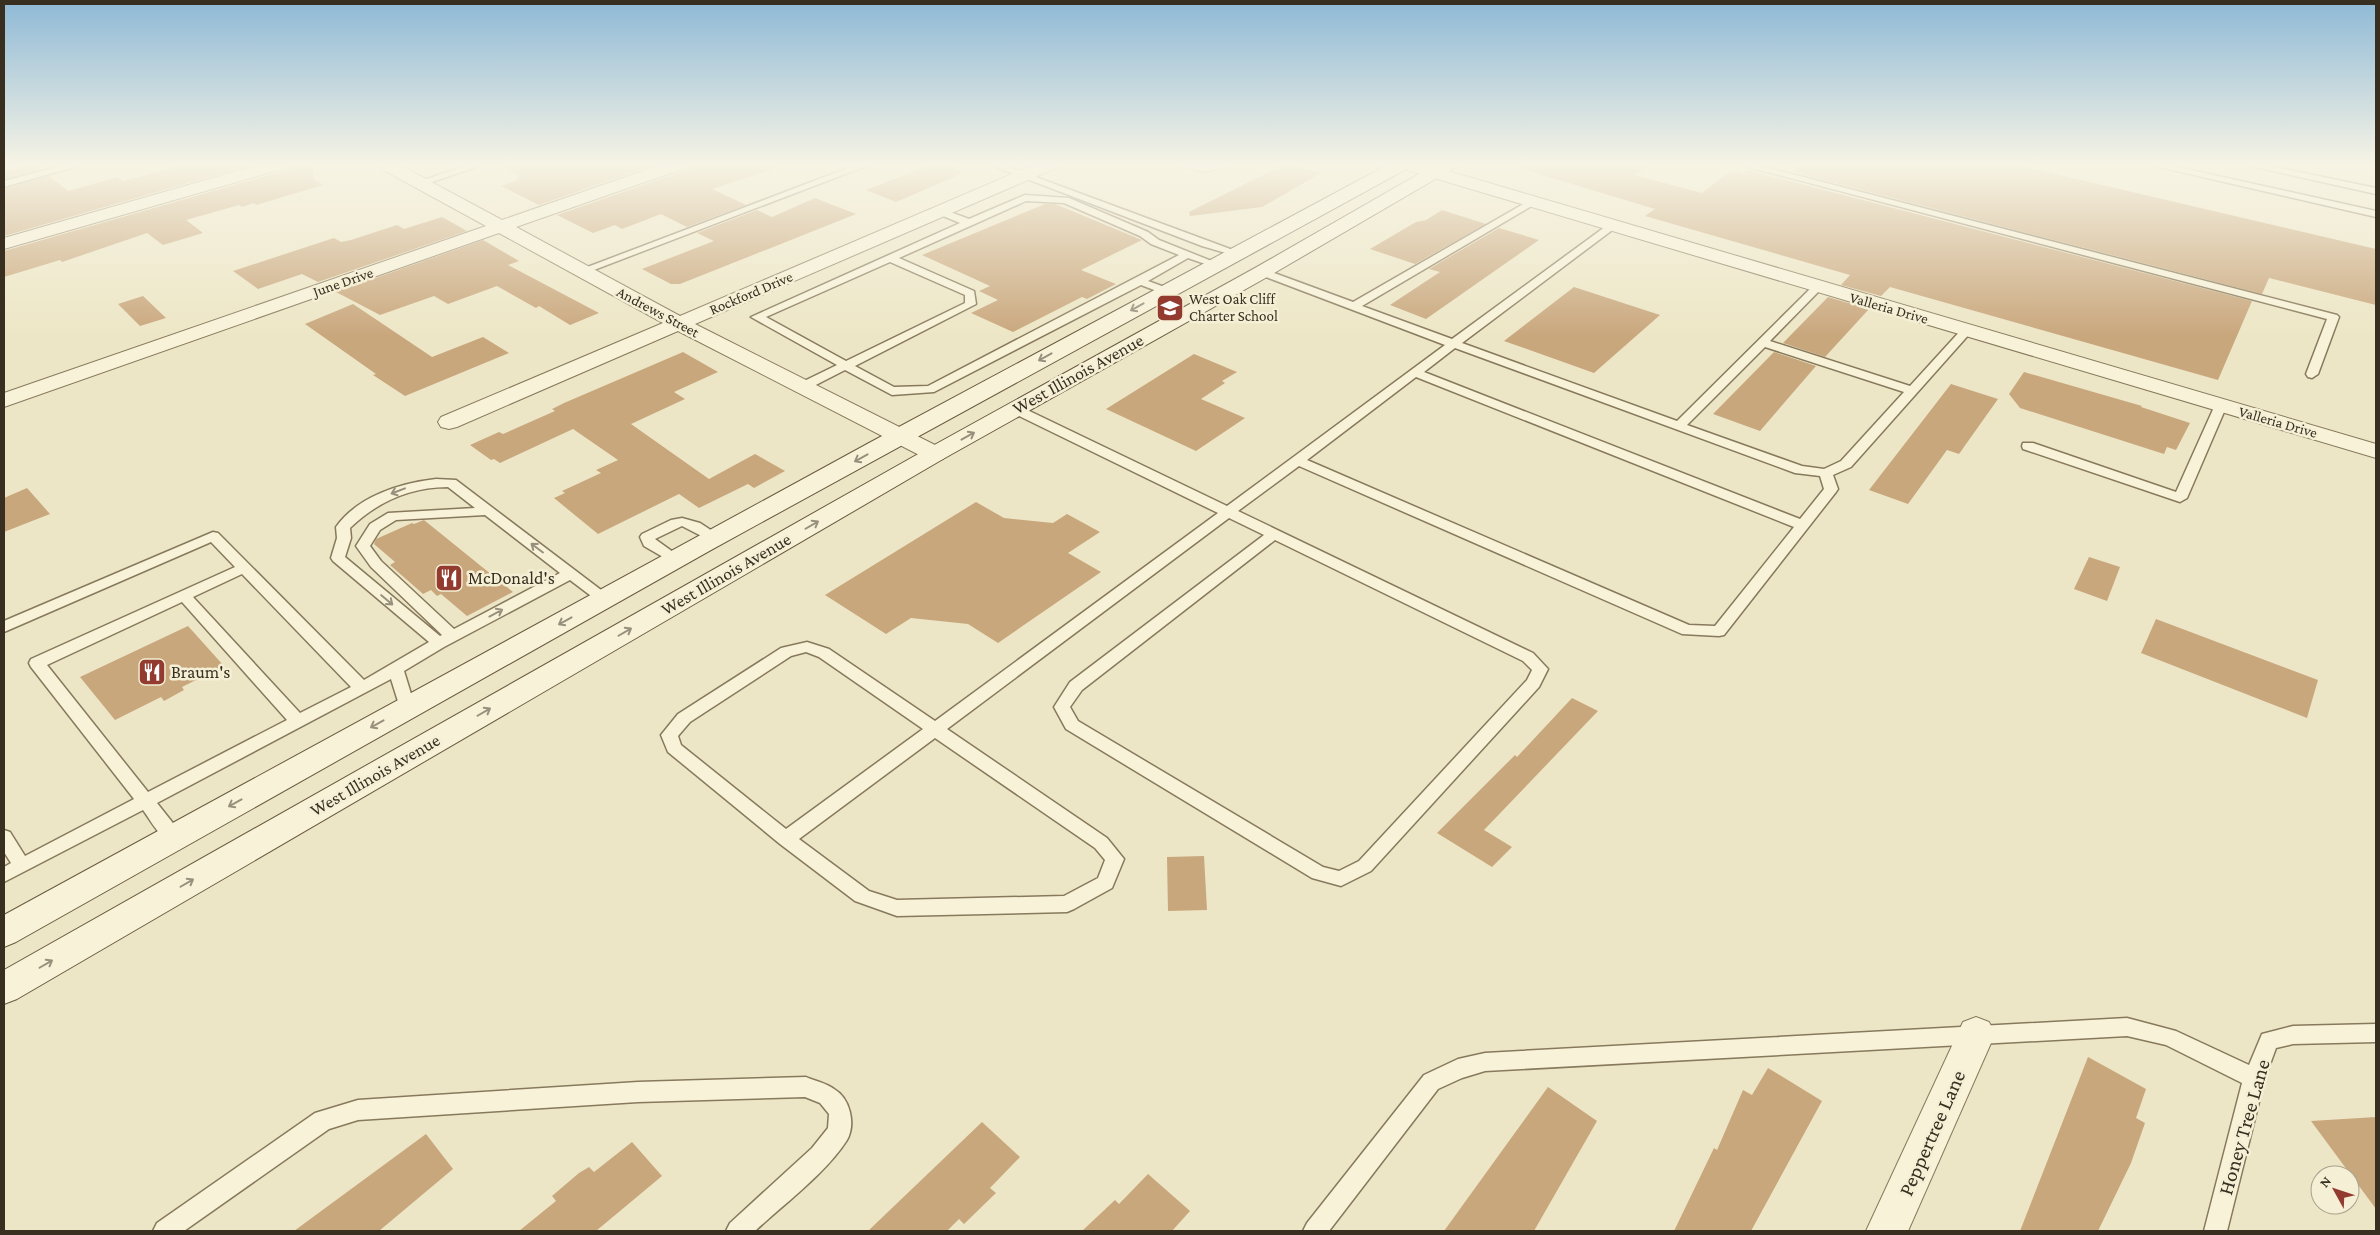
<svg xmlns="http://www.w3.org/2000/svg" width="2380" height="1235" font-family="'Crimson Pro',serif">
<rect width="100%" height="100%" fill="#ede6c6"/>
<!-- building -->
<g fill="#c9a77d">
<polygon points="191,163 258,163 4,236 4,189 49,176 68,191 118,177 123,181"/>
<polygon points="293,163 312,163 314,179 323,185 256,205 254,203 242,207 239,205 186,220 203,233 163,245 147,233 62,262 60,260 4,277 4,251 290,169"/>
<polygon points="496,163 660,163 539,205 501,186 520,179 516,177 521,176"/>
<polygon points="692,163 775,163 776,168 712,189 746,205 687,227 661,214 622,229 615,225 593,233 557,215 689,169"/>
<polygon points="935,163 956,163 961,174 896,202 866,190"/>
<polygon points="1287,163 1321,173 1262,207 1190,216 1189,212"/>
<polygon points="1523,163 1652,163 1634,175 1702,193 1731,171 1743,174 1747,170 2252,301 2218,380 1890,287 1881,296 1841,285 1850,275 1645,216 1655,209 1522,169"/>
<polygon points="1804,163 2008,163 2376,249 2376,305 2269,278 2262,294 1793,172"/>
<polygon points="34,164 41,169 4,179 4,172"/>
<polygon points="815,198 856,214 680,284 671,284 642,269 714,241 697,233 757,210 772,217"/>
<polygon points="1045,204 1055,204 1142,240 1081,270 1116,284 1087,299 1082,297 1013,332 971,313 998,300 979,291 990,286 922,255"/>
<polygon points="1442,210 1486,224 1415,264 1370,249 1416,222 1426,220"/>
<polygon points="442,217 467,231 318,282 302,274 258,289 233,271 334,238 341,242 351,240 397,225 404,229"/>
<polygon points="1499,228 1539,240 1426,319 1390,305 1440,272 1429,269"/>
<polygon points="483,240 519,261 508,265 599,313 570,325 539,306 536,308 497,286 448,304 434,296 380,315 336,292"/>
<polygon points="1574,287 1660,315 1594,373 1504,341"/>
<polygon points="143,296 166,318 140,326 118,304"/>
<polygon points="1828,297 1869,309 1825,357 1783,343"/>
<polygon points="353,304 432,357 483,337 509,353 405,396 373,375 376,374 305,324"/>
<polygon points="683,352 718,372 674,392 685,399 631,424 709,479 755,454 785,471 754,488 748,484 699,508 679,494 598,534 554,498 565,493 562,491 601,473 596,470 618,460 573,429 500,463 494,459 491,460 470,445 499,432 503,434 555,411 552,409 564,403"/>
<polygon points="1774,352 1816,366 1760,431 1713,414"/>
<polygon points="1194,354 1237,372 1222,381 1225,383 1201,399 1245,418 1196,451 1106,409"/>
<polygon points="2024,372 2142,406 2141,407 2190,423 2176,450 2167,447 2164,454 2020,408 2009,394"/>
<polygon points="1951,384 1998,399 1959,454 1947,450 1908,504 1869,490"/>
<polygon points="27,488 50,514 4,532 4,498"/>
<polygon points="976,502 1004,518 1053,523 1067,514 1100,532 1068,553 1101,572 998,643 968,624 911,618 886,634 825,595"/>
<polygon points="424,520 513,592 467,616 441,594 437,596 431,590 423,594 390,565 395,562 374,544 376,539 412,523 414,524"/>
<polygon points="2089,557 2120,567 2107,601 2074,589"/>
<polygon points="2156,619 2318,680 2307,718 2141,653"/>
<polygon points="188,626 224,666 182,687 184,690 164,701 161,697 115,720 80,677"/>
<polygon points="1572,698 1598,711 1484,830 1512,847 1492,867 1437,833 1515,755 1517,757"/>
<polygon points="1204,856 1207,910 1168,911 1167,857"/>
<polygon points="2088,1057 2146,1089 2136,1118 2145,1123 2131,1163 2098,1231 2020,1231"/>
<polygon points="1768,1068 1822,1101 1751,1231 1674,1231 1714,1148 1717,1150 1743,1090 1752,1095"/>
<polygon points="1548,1087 1597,1121 1534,1231 1444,1231"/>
<polygon points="2376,1117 2376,1209 2311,1121"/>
<polygon points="982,1122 1020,1157 990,1188 996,1193 964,1224 959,1219 947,1231 868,1231"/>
<polygon points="426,1134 453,1169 379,1231 294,1231"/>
<polygon points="632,1142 662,1176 596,1231 519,1231 556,1201 552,1196 579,1173 589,1167 594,1172"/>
<polygon points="1148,1174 1190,1211 1172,1231 1082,1231 1115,1200 1119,1204"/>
</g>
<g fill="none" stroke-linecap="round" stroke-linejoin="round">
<!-- lane casing -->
<g stroke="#87795c" stroke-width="3">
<g id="lane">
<polygon points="72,163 88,163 4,187 4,181"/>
<polygon points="474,163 488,163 423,185 415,183"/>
<polygon points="861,163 874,163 586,273 582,274 577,271"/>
<polygon points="985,163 998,163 1241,253 1236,256 1202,246"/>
<polygon points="1733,163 1749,163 2337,315 2339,317 2318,374 2312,378 2308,377 2306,374 2327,319"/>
<polygon points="2142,163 2159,163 2376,211 2376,217"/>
<polygon points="2237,163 2255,163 2376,188 2376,194"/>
<path d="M1025 195 1069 198 1148 232 1159 240 1219 264 1214 267 1188 258 1148 281 1170 289V293H1162L1141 285 934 392 892 395 845 370 808 389H800L798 386 800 383 837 365 751 317 960 223 936 213V209H942L969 219ZM1026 201 1064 203 1140 236 1151 244 1179 255 928 386 894 387 855 366 976 304 974 291 899 258ZM890 262 965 295V303L846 361 766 317Z"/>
<path d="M1532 199 1535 200V204L1362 306 1452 339 1609 224H1615V228L1462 343 1677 421 1814 285H1822L1823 287 1770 341 1910 386 1962 329H1970L1972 331 1851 467 1833 475 1838 489 1836 492 1724 635 1719 636 1682 634 1299 466 1238 511 1533 653 1548 669 1539 687 1371 871 1341 886 1312 878 1066 729 1054 707 1070 682 1264 535 1229 518 947 729 1107 838 1124 859 1112 888 1074 909 1067 912 897 916 855 901 780 844 668 752 661 735 678 714 781 648 807 642 829 649 935 721 1218 513 1011 412 1009 409 1011 406H1019L1227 506 1445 345 1258 274V270H1266L1353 302ZM1765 347 1904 392 1841 461 1824 469 1802 466 1687 425ZM1455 348 1795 473 1820 476 1824 489 1800 519 1424 372ZM1416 377 1794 527 1715 626 1689 625 1307 460ZM1275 540 1523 661 1532 670 1527 680 1359 861 1339 871 1323 867 1078 721 1070 707 1082 690ZM806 652 819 657 923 729 786 829 681 745 678 736 690 722 791 656ZM935 738 1095 848 1105 860 1098 878 1064 896 897 900 869 891 799 839Z"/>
<polygon points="2221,401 2227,405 2187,498 2180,502 2023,449 2022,446 2023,443 2033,443 2176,492 2215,405"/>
<path d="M436 479 456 480 609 596 611 599 609 602H599L570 580 444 647 404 671 415 707 413 711 407 713 401 711 391 679 157 803 180 832 183 837 180 842C164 847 152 822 143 810L4 882V867L11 863 4 852V830L10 832 25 856 134 799 31 667 29 663 31 659 235 567 211 542 4 632V621L213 532 218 533 364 680 429 642 333 561 331 558 337 538 336 527C358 496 401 483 436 479ZM448 487 475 508 388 513 370 524 356 546 371 567 442 635 440 636 345 557 351 538 350 528C377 502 410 487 448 487ZM485 515 560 573 454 629 381 561 370 546 380 530 396 520ZM242 574 351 687 300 713 193 597ZM182 602 287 720 148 792 47 665Z"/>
<polygon points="682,518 700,523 723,538 716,542 711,541 682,526 655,539 680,557 682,560 680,563 675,564 644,546 640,537 642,534 671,520"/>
<polygon points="2127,1018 2176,1031 2249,1065 2262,1034 2293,1026 2376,1024 2376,1042 2293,1044 2276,1048 2265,1078 2227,1231 2204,1231 2242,1083 2166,1045 2127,1036 1485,1071 1462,1078 1438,1089 1329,1231 1303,1231 1307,1223 1424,1075 1458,1059 1485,1053"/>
<path d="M806 1077C815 1081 826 1083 834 1089 850 1098 856 1124 847 1140 827 1172 783 1205 755 1231H726L730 1223 812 1148 828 1128 829 1114 820 1103 805 1097 638 1102 358 1120 329 1129 184 1231H153L157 1223 315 1113 358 1100 638 1082Z"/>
</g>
</g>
<!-- street casing -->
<g stroke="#87795c" stroke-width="2">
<g id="street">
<polygon points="265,163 291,163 289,167 4,249 4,238"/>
<polygon points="376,163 396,163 502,220 666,163 690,163 688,167 516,227 680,316 1038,163 1060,163 1058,167 695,324 943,449 947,454 943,459 935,461 927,459 678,331 457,427 449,429 441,427 438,422 441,417 663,323 499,233 4,407 4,393 486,226 378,167"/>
<polygon points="1178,163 1230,163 1228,167 1206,172 1180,167"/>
<polygon points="1395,163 1421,163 2376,444 2376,458 1397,167"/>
<polygon points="1976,1017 1989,1022 1995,1034 1908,1231 1866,1231 1963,1022"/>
</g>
</g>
<!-- secondary casing -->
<g stroke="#695a3f" stroke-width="2">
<g id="secondary">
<polygon points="1391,163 1412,163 1410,167 711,550 16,942 4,947 4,915 869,443"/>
<polygon points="1438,163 1458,163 1456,167 1269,276 943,459 17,999 4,1004 4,970 927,449 1255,268"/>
</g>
</g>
<!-- lane -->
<use href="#lane" fill="#f8f2d9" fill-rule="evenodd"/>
<!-- street -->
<use href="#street" fill="#f8f2d9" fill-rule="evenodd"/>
<!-- secondary -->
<use href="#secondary" fill="#f8f2d9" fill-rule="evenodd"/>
</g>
<!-- one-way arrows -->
<defs><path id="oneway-shaft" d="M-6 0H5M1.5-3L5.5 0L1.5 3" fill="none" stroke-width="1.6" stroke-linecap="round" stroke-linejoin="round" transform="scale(1.25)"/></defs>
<g stroke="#98907c">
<use href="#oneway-shaft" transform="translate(1137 307) rotate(151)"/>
<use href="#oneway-shaft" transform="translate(1045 357) rotate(151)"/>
<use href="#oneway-shaft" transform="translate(968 436) rotate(-29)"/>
<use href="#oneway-shaft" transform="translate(861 458) rotate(151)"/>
<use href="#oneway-shaft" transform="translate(398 491) rotate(159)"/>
<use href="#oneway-shaft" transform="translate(812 525) rotate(-30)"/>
<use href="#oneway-shaft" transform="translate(537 548) rotate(-143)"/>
<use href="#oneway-shaft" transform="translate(387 600) rotate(40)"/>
<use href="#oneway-shaft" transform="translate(496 613) rotate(-28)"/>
<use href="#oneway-shaft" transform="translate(565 621) rotate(151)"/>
<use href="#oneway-shaft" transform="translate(625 632) rotate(-30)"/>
<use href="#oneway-shaft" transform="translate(484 712) rotate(-30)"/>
<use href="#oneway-shaft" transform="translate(377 724) rotate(151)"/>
<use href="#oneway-shaft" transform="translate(235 803) rotate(151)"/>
<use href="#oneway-shaft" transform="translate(187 883) rotate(-30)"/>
<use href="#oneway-shaft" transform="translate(46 964) rotate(-30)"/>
</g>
<!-- sky -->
<linearGradient id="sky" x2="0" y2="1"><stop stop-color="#8eb9d6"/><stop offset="0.49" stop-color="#f7f4e5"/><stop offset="1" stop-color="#f7f4e5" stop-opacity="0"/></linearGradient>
<rect width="2380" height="336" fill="url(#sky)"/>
<!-- icons -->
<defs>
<g id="school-square" transform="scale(1.4375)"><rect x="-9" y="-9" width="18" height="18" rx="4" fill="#943b2f" stroke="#f4efd5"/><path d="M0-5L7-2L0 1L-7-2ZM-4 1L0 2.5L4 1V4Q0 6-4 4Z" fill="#fff"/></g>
<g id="restaurant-square" transform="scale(1.4375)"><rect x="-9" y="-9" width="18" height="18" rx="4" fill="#943b2f" stroke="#f4efd5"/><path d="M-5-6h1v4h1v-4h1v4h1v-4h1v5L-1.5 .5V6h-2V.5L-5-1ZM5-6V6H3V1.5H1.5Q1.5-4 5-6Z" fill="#fff"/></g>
</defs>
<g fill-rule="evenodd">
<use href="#school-square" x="1170" y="308"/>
<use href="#restaurant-square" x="449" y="578"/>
<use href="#restaurant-square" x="152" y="672"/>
</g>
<g text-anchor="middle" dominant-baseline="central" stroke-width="5" stroke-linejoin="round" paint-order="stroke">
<!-- far-street labels -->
<g font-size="15" fill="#382f20" stroke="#f4efd5">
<text transform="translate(343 282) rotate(-19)">June Drive</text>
<text transform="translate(751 293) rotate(-23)">Rockford Drive</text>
<text transform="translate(1889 308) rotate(16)">Valleria Drive</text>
<text transform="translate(658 312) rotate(28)">Andrews Street</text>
<text transform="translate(2278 422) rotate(16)">Valleria Drive</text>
</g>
<!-- far-poi labels -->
<g font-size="15" fill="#382f20" stroke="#f4efd5" text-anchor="start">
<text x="1189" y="299">West Oak Cliff<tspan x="1189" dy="17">Charter School</tspan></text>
</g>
<!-- street labels -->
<g font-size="18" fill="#382f20" stroke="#f4efd5">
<text transform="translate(1078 374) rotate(-29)">West Illinois Avenue</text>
<text transform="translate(726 574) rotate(-30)">West Illinois Avenue</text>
<text transform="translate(375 775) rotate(-30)">West Illinois Avenue</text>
</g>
<!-- poi labels -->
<g font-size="18" fill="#382f20" stroke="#f4efd5" text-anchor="start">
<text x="468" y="578">McDonald's</text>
<text x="171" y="672">Braum's</text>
</g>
<!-- near-street labels -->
<g font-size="21" fill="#382f20" stroke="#f4efd5">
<text transform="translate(2244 1127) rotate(-74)">Honey Tree Lane</text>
<text transform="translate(1932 1133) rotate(-66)">Peppertree Lane</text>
</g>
</g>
<!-- border -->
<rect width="2380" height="1235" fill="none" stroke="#382f20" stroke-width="10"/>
<!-- north arrow -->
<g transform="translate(2335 1190) rotate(310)"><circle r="24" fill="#f4efd5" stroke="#a9a28d"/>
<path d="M0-4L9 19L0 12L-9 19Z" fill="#943b2f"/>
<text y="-8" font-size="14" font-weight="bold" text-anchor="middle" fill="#382f20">N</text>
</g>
</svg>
